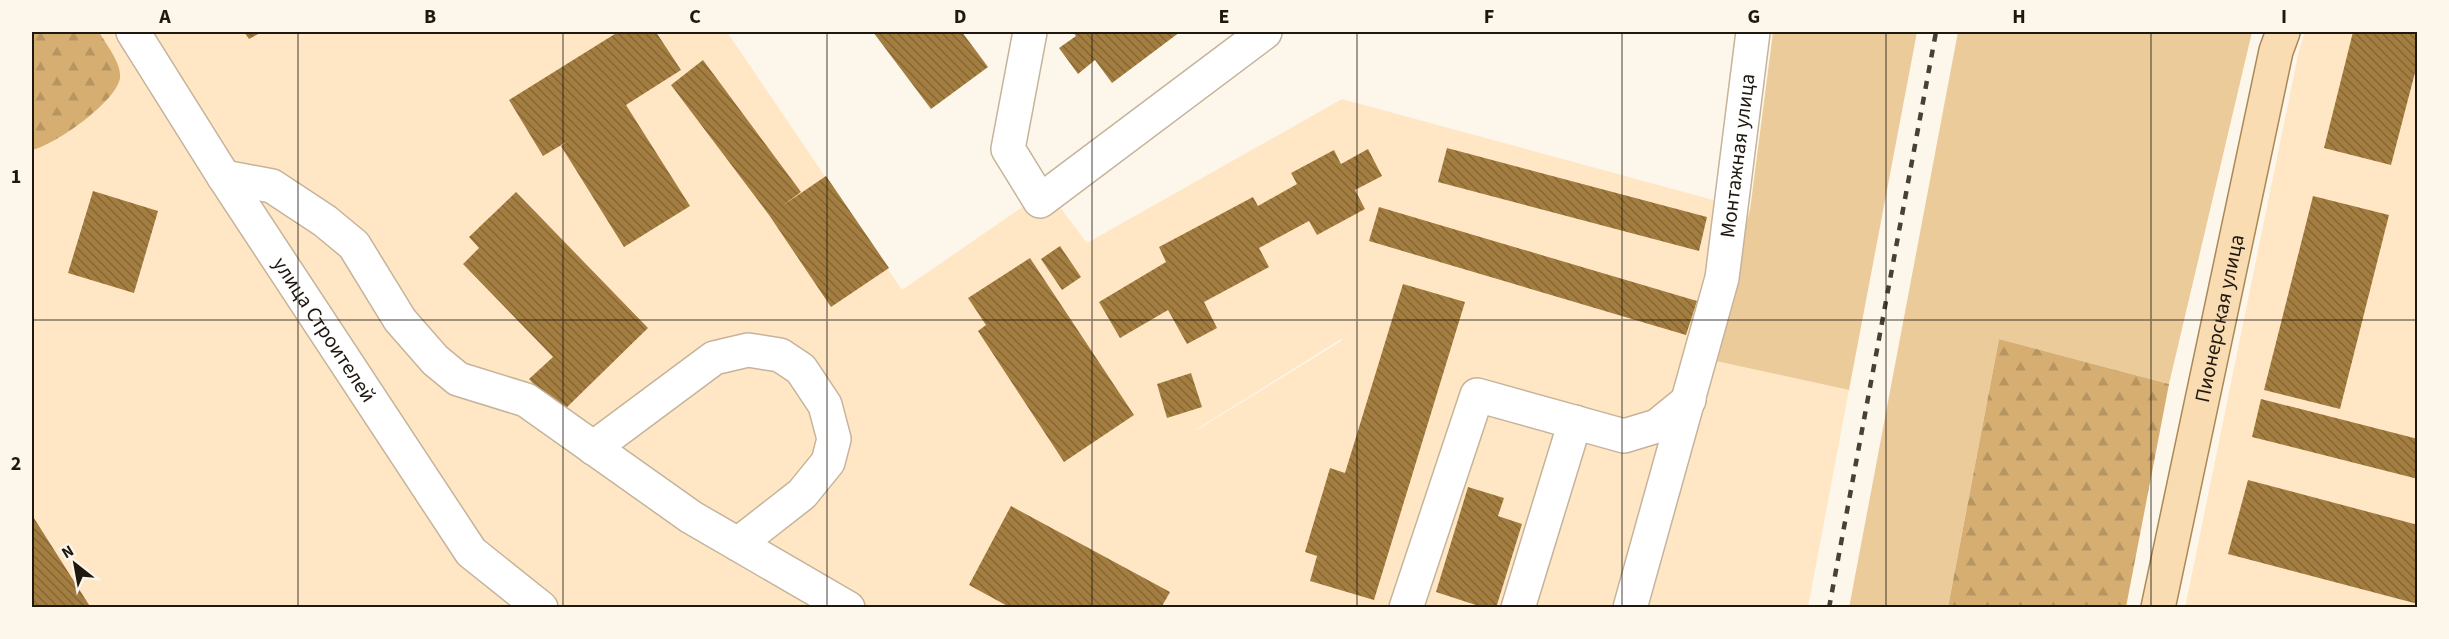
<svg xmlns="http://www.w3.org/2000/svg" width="2449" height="639" font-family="'Source Sans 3',sans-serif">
<defs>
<pattern id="forest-firs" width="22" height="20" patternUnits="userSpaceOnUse" patternTransform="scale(1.5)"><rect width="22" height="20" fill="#d6ae71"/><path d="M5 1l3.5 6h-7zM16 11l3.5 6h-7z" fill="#b79561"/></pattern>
<pattern id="building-back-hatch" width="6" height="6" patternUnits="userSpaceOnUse" patternTransform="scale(1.5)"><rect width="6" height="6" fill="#a47e41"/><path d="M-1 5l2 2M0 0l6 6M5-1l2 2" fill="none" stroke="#856635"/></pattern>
</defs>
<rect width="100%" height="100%" fill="#fdf6eb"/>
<!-- built -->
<g fill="#ffe7c6" fill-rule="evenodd">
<path d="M32 32H727L902 290 1047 190 1087 243 1342 99 1750 210 1711 360 1849 390 1808 607H32ZM1341 339V341L1197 430V429Z"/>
<polygon points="2305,32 2417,32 2417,607 2185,608 2299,50"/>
</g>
<!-- grass -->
<g fill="#eccb9a">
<polygon points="1773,32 1917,32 1849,390 1711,360 1750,210"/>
<polygon points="1958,32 2252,32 2169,384 1999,339 1948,607 1849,608"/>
</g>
<!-- forest -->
<g fill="url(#forest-firs)">
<path d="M32 32H99C106 44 122 64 120 78 116 102 55 145 32 150Z"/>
<polygon points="1999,339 2169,384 2126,607 1948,607"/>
</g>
<!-- building -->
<g fill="url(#building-back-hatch)">
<polygon points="244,32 262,32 249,39"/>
<polygon points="618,32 656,32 681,70 626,105 690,206 624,247 561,146 568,141 543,156 509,100"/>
<polygon points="873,32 962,32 988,67 931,109"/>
<polygon points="1073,32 1180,32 1112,83 1095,60 1078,74 1059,48 1076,36"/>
<polygon points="2353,32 2418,32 2418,61 2391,165 2324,148"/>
<polygon points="703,60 801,192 782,206 826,176 889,268 831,307 769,215 671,85"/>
<polygon points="1447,148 1707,217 1699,251 1438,182"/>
<polygon points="1368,149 1382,176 1355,190 1365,209 1317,235 1309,221 1259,248 1269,267 1204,302 1217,328 1187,344 1168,310 1120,338 1099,302 1166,262 1159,247 1253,197 1258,206 1297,184 1291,173 1334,150 1341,164"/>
<polygon points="93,191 158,211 134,293 68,273"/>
<polygon points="516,192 648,328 561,413 529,379 553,357 463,264 479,248 469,237"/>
<polygon points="2313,196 2389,215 2340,409 2264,390"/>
<polygon points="1379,207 1697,301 1686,335 1369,241"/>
<polygon points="1060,246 1081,277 1062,290 1041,259"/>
<polygon points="1030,258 1134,415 1064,462 978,331 986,325 968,298"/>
<polygon points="1403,284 1465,302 1374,600 1310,581 1317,556 1305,552 1330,468 1345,473"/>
<polygon points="1191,373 1202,407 1167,418 1157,384"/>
<polygon points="2261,399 2418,439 2418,479 2252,437"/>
<polygon points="2248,480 2418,525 2418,604 2228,554"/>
<polygon points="1468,487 1504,498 1498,516 1522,524 1496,608 1485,608 1436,592"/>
<polygon points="1011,506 1170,592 1161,608 1011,608 969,585"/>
<polygon points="32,515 91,608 32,608"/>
</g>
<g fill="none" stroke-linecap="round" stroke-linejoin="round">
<!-- minor casing -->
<g stroke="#c5b39a" stroke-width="36">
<g id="minor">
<path id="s1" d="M133 32 224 177 471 552 541 608"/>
<polyline points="1030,32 1008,149 1040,201 1265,32"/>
<polyline points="224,177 272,186 325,221 354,245 400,320 435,360 458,379 526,400 691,517 848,608"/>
<polyline points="593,448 714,358 748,350 780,355 801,369 825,405 834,439 828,462 802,494 738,544"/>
<polyline points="1406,608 1477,395 1624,436 1657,426 1689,400"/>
<polyline points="1518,608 1575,422"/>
<path id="s2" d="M1630 608 1722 278 1753 32"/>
</g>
</g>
<!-- major casing -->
<g stroke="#aa8857" stroke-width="36">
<g id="major">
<path id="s3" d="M2158 608 2276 51 2283 32"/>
</g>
</g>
<!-- minor -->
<use href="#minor" stroke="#fff" stroke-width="33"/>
<!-- major -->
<use href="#major" stroke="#f9dcb2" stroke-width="33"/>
<!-- rail -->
<polyline stroke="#474037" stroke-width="4.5" stroke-dasharray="8 8" stroke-linecap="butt" points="1829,608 1936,32"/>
</g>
<!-- grid -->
<path fill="none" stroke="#1f180f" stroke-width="1.5" stroke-opacity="0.55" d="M298 32V608M563 32V608M827 32V608M1092 32V608M1357 32V608M1622 32V608M1886 32V608M2151 32V608M32 320H2418"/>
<g text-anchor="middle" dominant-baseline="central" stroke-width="6" stroke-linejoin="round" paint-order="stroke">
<!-- street labels -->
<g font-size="21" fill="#1f180f" stroke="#fdf6eb">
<text stroke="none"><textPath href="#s2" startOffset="466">Монтажная улица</textPath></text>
<text stroke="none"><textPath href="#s3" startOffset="296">Пионерская улица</textPath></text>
<text stroke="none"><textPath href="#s1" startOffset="354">улица Строителей</textPath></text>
</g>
</g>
<!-- border -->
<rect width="2449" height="639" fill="none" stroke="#fdf6eb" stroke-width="66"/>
<!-- north arrow -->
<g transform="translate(75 564) rotate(329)" stroke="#fdf6eb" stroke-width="4.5" paint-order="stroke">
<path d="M0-4.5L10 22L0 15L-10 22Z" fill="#1f180f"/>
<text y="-9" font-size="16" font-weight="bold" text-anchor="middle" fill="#1f180f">N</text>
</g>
<rect x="33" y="33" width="2383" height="573" fill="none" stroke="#1f180f" stroke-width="2"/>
<g font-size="20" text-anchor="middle" font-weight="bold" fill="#1f180f">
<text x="165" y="23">A</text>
<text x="430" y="23">B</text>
<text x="695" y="23">C</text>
<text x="960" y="23">D</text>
<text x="1224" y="23">E</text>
<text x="1489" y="23">F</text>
<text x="1754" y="23">G</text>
<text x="2019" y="23">H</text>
<text x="2284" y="23">I</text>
<text x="16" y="183">1</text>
<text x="16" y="470">2</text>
</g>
</svg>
